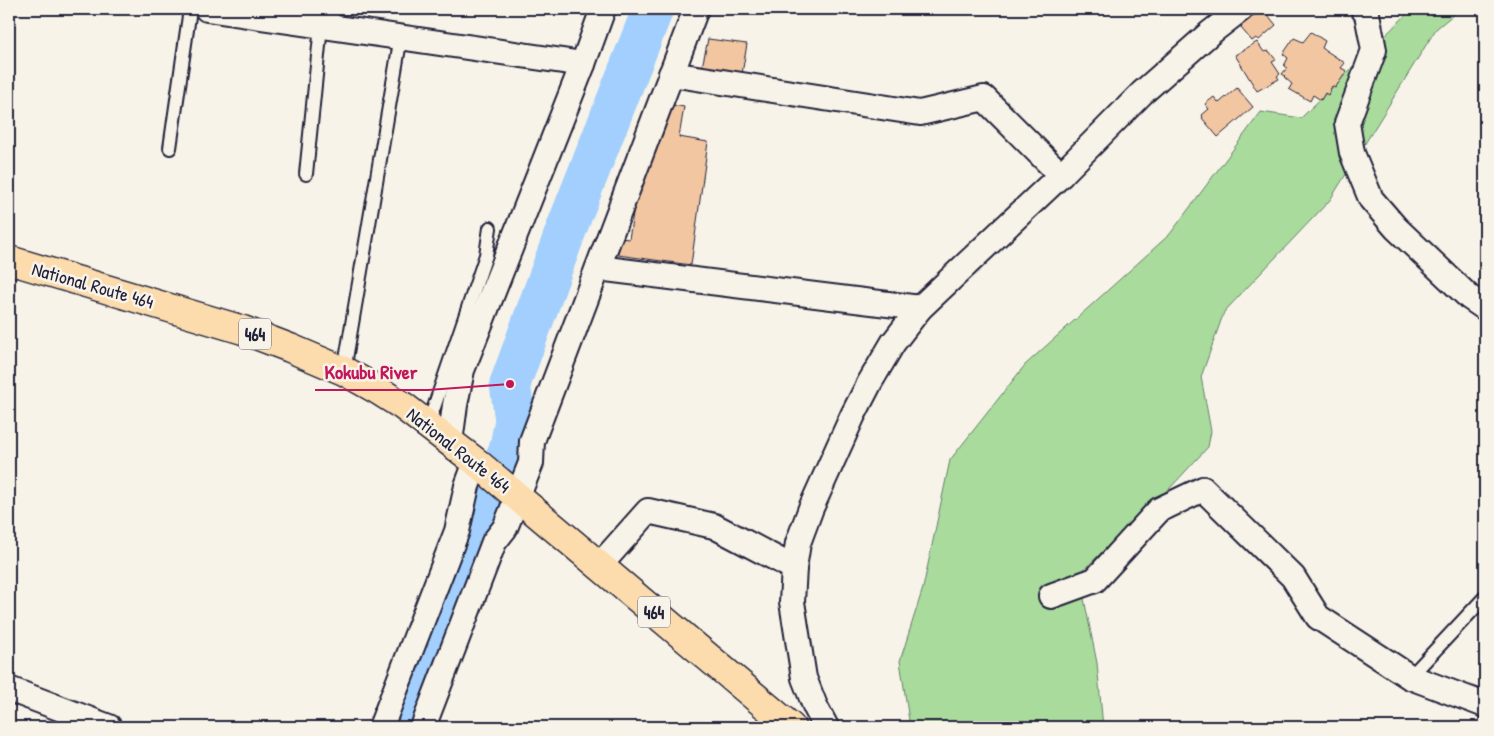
<svg xmlns="http://www.w3.org/2000/svg" width="1494" height="736" font-family="'Patrick Hand',sans-serif">
<rect width="100%" height="100%" fill="#f7f3e8"/>
<filter id="ink" filterUnits="userSpaceOnUse"><feTurbulence type="fractalNoise" baseFrequency=".02" numOctaves="2"/><feDisplacementMap in="SourceGraphic" scale="10" xChannelSelector="R" yChannelSelector="G"/><feConvolveMatrix kernelMatrix="1 2 1 2 8 2 1 2 1" color-interpolation-filters="sRGB"/></filter>
<g filter="url(#ink)">
<!-- green -->
<polygon fill="#a9db9c" stroke="#667e6c" points="1412,9 1460,9 1436,29 1330,200 1224,312 1201,377 1211,431 1208,447 1172,486 1079,574 1097,663 1103,727 910,727 900,661 923,588 950,460 1025,365 1170,234 1261,112 1301,118"/>
<g fill="none" stroke-linecap="round" stroke-linejoin="round">
<!-- river -->
<polyline stroke="#a2cffd" stroke-width="41" points="396,727 460,575 510,447 515,420 510,384 569,222 653,9"/>
</g>
<!-- building -->
<g fill="#f2c6a1" stroke="#22223b">
<polygon points="1262,9 1263,9 1276,25 1259,40 1256,38 1252,41 1241,28 1242,27 1241,25"/>
<polygon points="1311,32 1325,41 1322,48 1345,63 1341,68 1347,71 1335,88 1332,86 1328,95 1325,93 1321,100 1313,95 1310,101 1289,89 1292,84 1284,77 1285,76 1282,74 1287,68 1284,66 1288,58 1283,54 1294,38 1303,42"/>
<polygon points="708,39 747,44 742,74 702,67"/>
<polygon points="1257,42 1264,52 1269,51 1276,60 1272,62 1280,74 1277,76 1279,79 1257,91 1235,55"/>
<polygon points="1237,88 1253,107 1218,137 1202,118 1203,117 1202,115 1209,109 1205,104 1214,97 1219,103"/>
<polygon points="673,105 684,107 679,137 708,142 691,265 618,255 620,238 629,239 634,207 660,134"/>
</g>
<g fill="none" stroke-linecap="round" stroke-linejoin="round">
<!-- lane casing -->
<g stroke="#22223b" stroke-width="16">
<g id="lane">
<polyline points="331,27 333,9"/>
<polyline points="170,148 190,9"/>
<polyline points="306,174 321,26"/>
<polyline points="344,371 401,36"/>
<polyline points="428,425 486,255 490,228"/>
<polyline points="1410,677 1485,597"/>
</g>
</g>
<!-- street casing -->
<g stroke="#22223b" stroke-width="28">
<g id="street">
<path d="M207 9C332 28 458 45 583 64"/>
<polyline points="1363,9 1367,14 1374,50 1347,123 1352,153 1371,199 1396,228 1469,297 1485,308"/>
<polyline points="671,74 920,113 984,98 1061,175"/>
<polyline points="598,268 920,308"/>
<polyline points="450,442 455,405 462,370 583,64 603,9"/>
<polyline points="601,567 608,556 648,511 714,526 794,568"/>
<polyline points="1051,596 1095,580 1159,510 1203,489 1293,577 1318,617 1410,677 1485,705"/>
<polyline points="9,689 109,727"/>
<polyline points="381,727 457,531 467,486 476,462"/>
<polyline points="423,727 494,542 505,528 531,463 532,441 696,9"/>
<polyline points="826,727 815,706 804,678 792,602 794,568 798,543 811,508 853,415 870,382 893,343 920,308 1061,175 1142,93 1210,33 1241,9"/>
</g>
</g>
<!-- highway casing -->
<g stroke="#22223b" stroke-width="31">
<polyline id="highway" points="9,260 243,330 290,348 344,371 376,389 403,406 476,462 791,727"/>
</g>
<!-- lane -->
<use href="#lane" stroke="#f7f3e8" stroke-width="12"/>
<!-- street -->
<use href="#street" stroke="#f7f3e8" stroke-width="24"/>
<!-- highway -->
<use href="#highway" stroke="#fcdcac" stroke-width="28"/>
</g>
</g>
<g text-anchor="middle" dominant-baseline="central" stroke-width="5" stroke-linejoin="round" paint-order="stroke">
<!-- shield labels -->
<g fill="#f7f3e8" stroke="#62616f" stroke-width="1">
<rect x="239" y="318.5" width="32" height="31" rx="4"/>
<rect x="638" y="596.5" width="32" height="31" rx="4"/>
</g>
<g font-size="18" font-weight="bold" fill="#22223b">
<text x="255" y="334">464</text>
<text x="654" y="612">464</text>
</g>
<!-- street labels -->
<g font-size="19" fill="#22223b" stroke="#f7f3e8">
<text transform="translate(93 285) rotate(16)">National Route 464</text>
<text transform="translate(459 450) rotate(38)">National Route 464</text>
</g>
</g>
<!-- callouts -->
<path fill="none" stroke="#c2185b" stroke-width="2" d="M510 384L428 390H315"/>
<circle fill="#c2185b" stroke="#f7f3e8" stroke-width="2" cx="510" cy="384" r="5"/>
<g font-size="20" text-anchor="middle" font-weight="bold" fill="#c2185b" stroke="#f7f3e8" stroke-width="5" stroke-linejoin="round" paint-order="stroke">
<text x="371" y="379">Kokubu River</text>
</g>
<!-- margin -->
<rect width="1494" height="736" fill="none" stroke="#f7f3e8" stroke-width="30"/>
<rect x="15" y="15" width="1464" height="706" fill="none" stroke="#22223b" stroke-width="2" filter="url(#ink)"/>
</svg>
